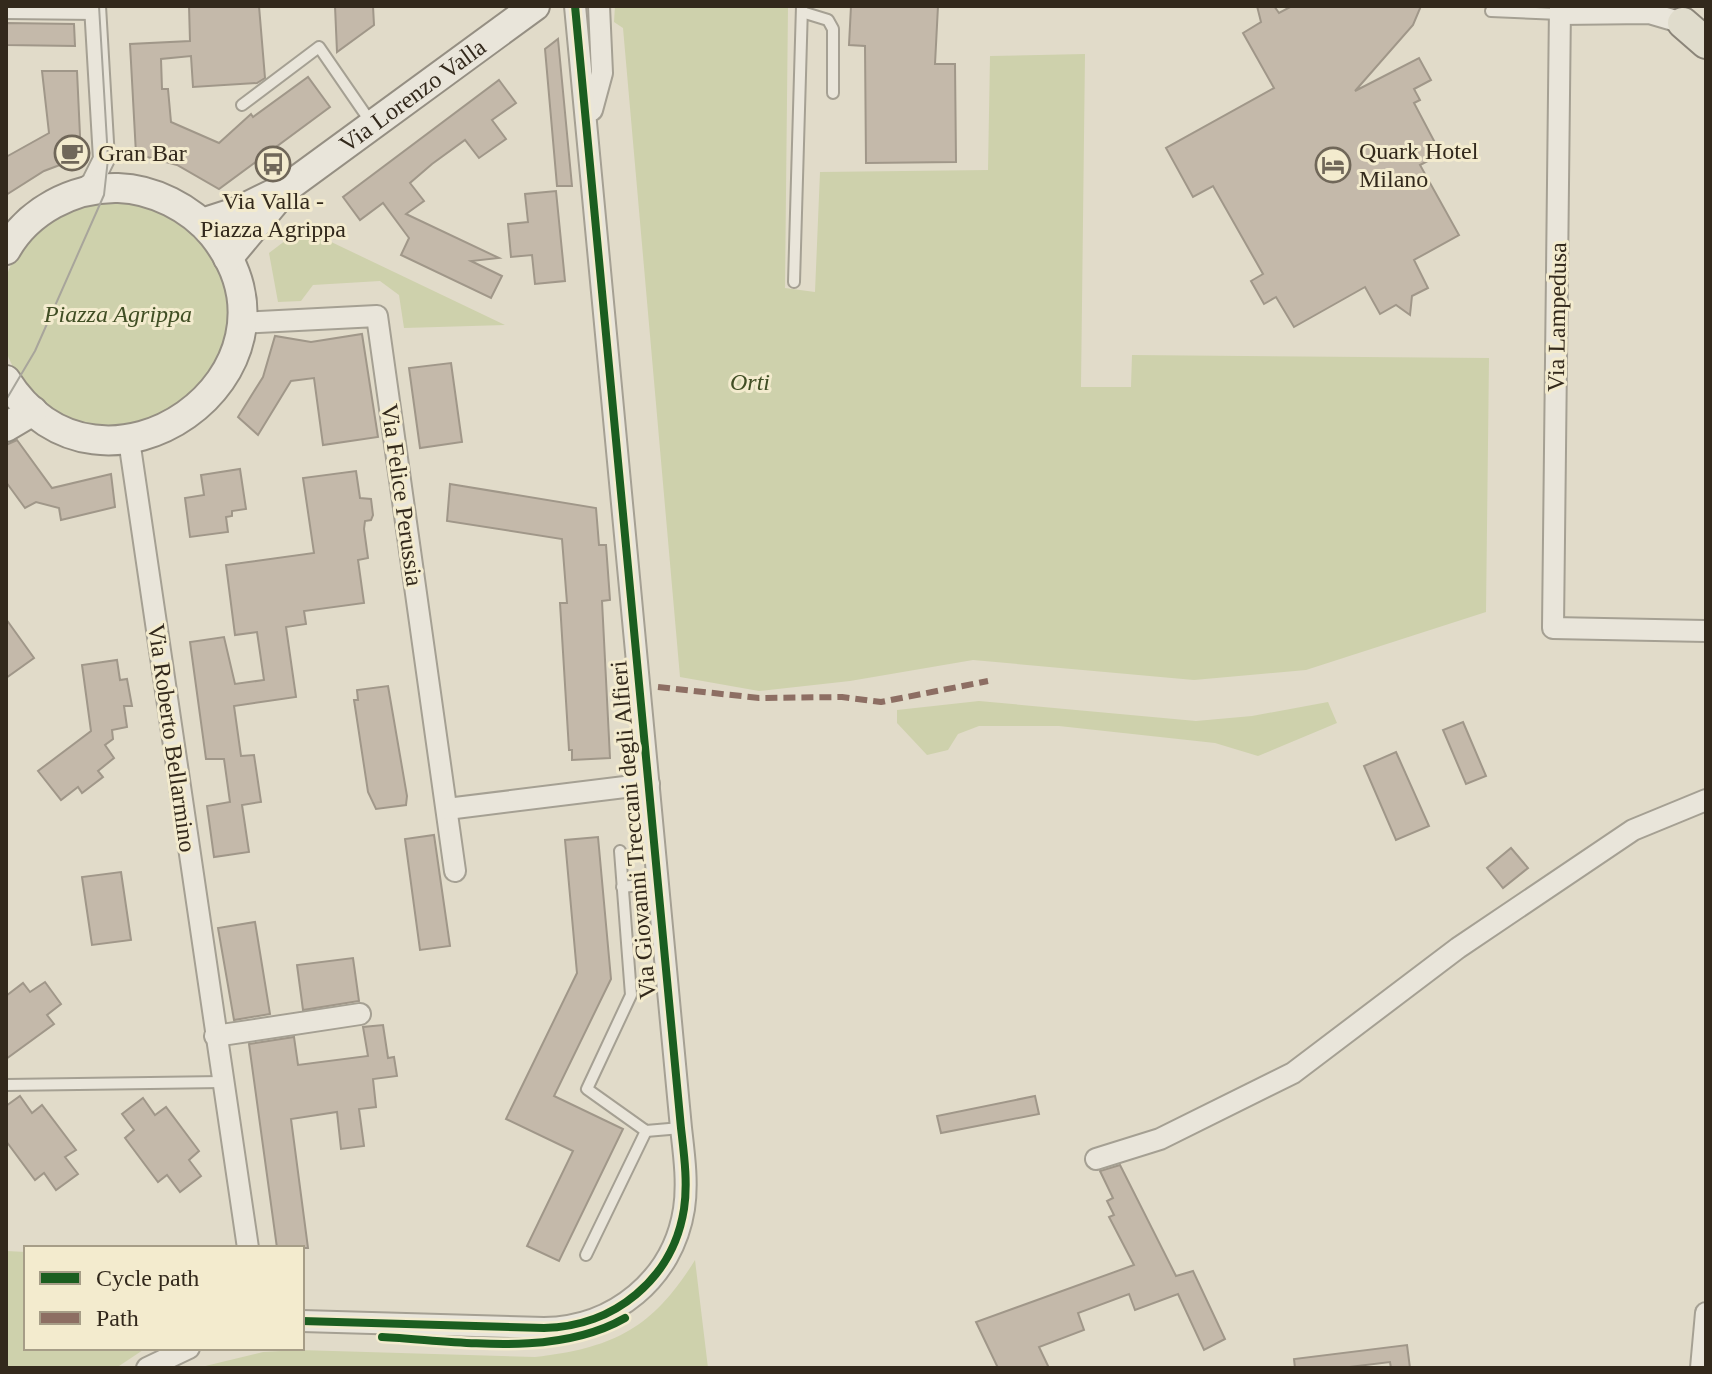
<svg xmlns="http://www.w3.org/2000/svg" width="1712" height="1374" font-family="Georgia,serif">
<rect width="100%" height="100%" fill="#e1dbc9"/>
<!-- green -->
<g fill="#ced1ac">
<polygon points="615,6 788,6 785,288 815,292 820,172 988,170 990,56 1085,54 1081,387 1131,387 1132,355 1489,358 1486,612 1306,670 1194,680 973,660 850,681 759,691 680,677 623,28 614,22"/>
<circle cx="115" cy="314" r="115"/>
<polygon points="302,228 505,325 404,328 399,295 380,281 313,285 301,301 278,302 269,253"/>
<polygon points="979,701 1196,721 1252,716 1328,702 1337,723 1258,756 1215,743 1059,726 979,726 958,734 948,750 927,755 897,723 897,710"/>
<polygon points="6,1251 26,1252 26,1348 146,1348 116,1368 6,1368"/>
<path d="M695 1260 708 1368H197L263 1352 299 1350 535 1357C614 1348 653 1328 695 1260Z"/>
</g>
<!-- building -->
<g fill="#c4b9aa" stroke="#a09789" stroke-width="2">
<polygon points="189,6 259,6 265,78 257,83 193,87 191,56 161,59 162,89 168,89 171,122 219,143 251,114 253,117 308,77 330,107 219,189 177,165 136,154 130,44 190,41"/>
<polygon points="335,6 373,6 374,25 337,52"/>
<polygon points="851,6 938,6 935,64 955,64 956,162 866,163 865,46 849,45"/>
<polygon points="1257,6 1274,6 1279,13 1292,6 1421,6 1413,25 1355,91 1419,58 1431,80 1414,89 1420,100 1414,103 1441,154 1420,165 1459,235 1414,260 1428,288 1412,296 1410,315 1396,305 1380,314 1365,287 1294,327 1276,297 1264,304 1251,281 1263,274 1213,186 1193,197 1166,148 1274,88 1243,33 1261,22"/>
<polygon points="6,23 74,24 75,46 6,45"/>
<polygon points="558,39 572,186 557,186 545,49"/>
<polygon points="42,71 77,71 81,157 44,171 6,195 6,157 49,133"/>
<polygon points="499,80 516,103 492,120 506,139 479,158 465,140 432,164 410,183 424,201 406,214 499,258 471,261 502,276 491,298 401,255 409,238 383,203 360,220 343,197"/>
<polygon points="556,191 565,281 535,284 532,255 511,257 508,224 528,222 525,194"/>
<polygon points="362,334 378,437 323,445 314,378 291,381 258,435 238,417 263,377 275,336 311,342"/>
<polygon points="451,363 462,442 420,448 409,368"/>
<polygon points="17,440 52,488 111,474 115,507 61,520 59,508 36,502 25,508 6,482 6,445"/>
<polygon points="240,469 246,509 232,511 232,516 226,517 228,532 190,537 185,498 204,495 201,475"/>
<polygon points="356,471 360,498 371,499 373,515 371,520 365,521 364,529 368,558 358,560 364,603 304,611 306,624 286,627 296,697 234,706 241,756 254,755 261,802 242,805 249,852 214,857 207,806 230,802 224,759 206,759 190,642 224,637 235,684 264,680 257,632 235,635 226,565 314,553 303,478"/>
<polygon points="450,484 596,508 599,545 606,545 610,600 602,601 610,758 572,760 572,750 569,750 560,603 567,603 562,539 447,521"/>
<polygon points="6,619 34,658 6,678"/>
<polygon points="117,660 120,680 127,679 132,706 124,706 127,727 112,730 113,739 105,745 114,758 98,771 103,777 82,793 78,787 61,800 38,771 91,731 82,665"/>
<polygon points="388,686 407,796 406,805 376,809 368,792 354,700 358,700 357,690"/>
<polygon points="1463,722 1486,776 1466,784 1443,730"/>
<polygon points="1396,752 1429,826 1396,840 1364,766"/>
<polygon points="434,835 450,946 420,950 405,839"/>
<polygon points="598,837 611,979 554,1096 623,1129 559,1261 527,1246 573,1151 506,1119 577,973 565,840"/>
<polygon points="1511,848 1528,868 1503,888 1487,868"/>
<polygon points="121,872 131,940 92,945 82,877"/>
<polygon points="255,922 270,1014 234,1020 218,928"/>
<polygon points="353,958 359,1001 303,1010 297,965"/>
<polygon points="45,982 61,1004 47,1015 54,1024 6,1059 6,996 23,983 30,992"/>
<polygon points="383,1025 388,1058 394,1057 397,1076 373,1079 376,1107 359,1109 364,1146 341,1149 337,1112 291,1119 308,1248 277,1248 249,1044 294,1037 298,1065 368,1056 363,1027"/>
<polygon points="20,1096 32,1113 42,1105 76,1150 65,1157 78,1174 56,1190 44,1173 35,1180 6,1141 6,1106"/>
<polygon points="1035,1096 1039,1114 941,1133 937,1116"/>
<polygon points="143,1098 155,1115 166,1107 199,1151 189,1160 201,1176 180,1192 167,1175 158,1182 125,1138 134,1130 122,1114"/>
<polygon points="1120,1165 1176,1276 1193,1271 1225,1339 1204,1350 1178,1294 1135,1310 1129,1294 1078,1313 1084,1330 1039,1347 1049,1368 998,1368 976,1322 1134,1265 1109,1217 1114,1215 1107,1201 1113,1198 1100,1171"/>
<polygon points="1407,1345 1410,1368 1391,1368 1390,1362 1341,1368 1295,1368 1294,1359"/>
</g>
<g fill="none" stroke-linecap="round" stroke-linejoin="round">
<!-- lane casing -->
<g stroke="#a5a093" stroke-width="14">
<g id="lane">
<polyline points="1491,11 1560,14"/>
<polyline points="802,12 828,20 833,29 833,93"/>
<polyline points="242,105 319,47 372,124"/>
<polyline points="794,282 802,6"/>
<polyline points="620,851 631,995 587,1089 646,1131 681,1128"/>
<polyline points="622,887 658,883"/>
<polyline points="6,1085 222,1082"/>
<polyline points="586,1255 646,1131"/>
</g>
</g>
<!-- street casing -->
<g stroke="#a5a093" stroke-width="24">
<g id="street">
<polyline points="1560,6 1553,628 1706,631"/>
<polyline points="6,8 95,9"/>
<polyline points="1560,14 1649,13 1683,23"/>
<polyline points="592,110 602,73 599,6"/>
<polyline points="79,192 92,183 104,159 95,6"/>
<polyline points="240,323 377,316 455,871"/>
<polyline points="129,440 248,1248"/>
<polyline points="447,809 649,784"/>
<polyline points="215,1036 360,1014"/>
<polyline points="1096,1159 1160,1139 1293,1073 1458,948 1633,830 1706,800"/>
<path d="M302 1321 544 1328C614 1327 673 1279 684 1209 688 1183 684 1154 681 1128L575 6"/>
<polyline points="147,1368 189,1348"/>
<polyline points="1701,1368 1706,1313"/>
</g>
</g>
<!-- secondary casing -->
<g stroke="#958f83" stroke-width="32">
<g id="secondary">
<path id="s1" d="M202 223 236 212 289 186 535 6"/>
<path d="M6 250C28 211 73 187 118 188 153 189 191 208 213 235 322 372 101 529 6 380"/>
<polyline points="228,258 278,198"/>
<polyline points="6,427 33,411"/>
</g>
</g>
<!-- primary casing -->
<g stroke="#8b8579" stroke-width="34">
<polyline id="primary" points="1683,23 1706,43"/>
</g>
<!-- lane -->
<use href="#lane" stroke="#e9e5da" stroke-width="10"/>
<!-- street -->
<use href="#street" stroke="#e9e5da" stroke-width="20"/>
<!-- secondary -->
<use href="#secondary" stroke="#e9e5da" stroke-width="28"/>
<!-- primary -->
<use href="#primary" stroke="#e0dccc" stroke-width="30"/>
<!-- tram -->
<polyline stroke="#a8a59b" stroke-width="2" points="6,400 35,351 104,195 108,159 99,6"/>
<!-- quiet -->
<polyline stroke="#8d6e63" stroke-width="6" stroke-dasharray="12 6" stroke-linecap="butt" points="658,687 759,698 842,697 881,702 988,681"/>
<!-- cycleway casing -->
<g stroke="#f3ebce" stroke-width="13">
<g id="cycleway">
<path d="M302 1321 544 1328C614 1327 673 1279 684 1209 688 1183 684 1154 681 1128L575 6"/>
<path d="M382 1337C460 1341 555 1358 625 1318"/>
</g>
</g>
<!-- cycleway -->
<use href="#cycleway" stroke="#1b5e20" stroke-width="8"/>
</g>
<!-- icons -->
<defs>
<g id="cafe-ring" transform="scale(1.8)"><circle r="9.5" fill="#f3ebce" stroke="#706759" stroke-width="1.5"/><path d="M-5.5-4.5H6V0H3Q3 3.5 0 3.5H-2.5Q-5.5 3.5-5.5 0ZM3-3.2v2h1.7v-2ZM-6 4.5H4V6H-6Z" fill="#706759"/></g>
<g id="bus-ring" transform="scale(1.8)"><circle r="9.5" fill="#f3ebce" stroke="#706759" stroke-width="1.5"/><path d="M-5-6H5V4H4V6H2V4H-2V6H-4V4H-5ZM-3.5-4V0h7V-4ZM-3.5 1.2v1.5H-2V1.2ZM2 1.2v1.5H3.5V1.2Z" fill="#706759"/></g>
<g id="hotel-ring" transform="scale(1.8)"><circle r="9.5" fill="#f3ebce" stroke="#706759" stroke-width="1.5"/><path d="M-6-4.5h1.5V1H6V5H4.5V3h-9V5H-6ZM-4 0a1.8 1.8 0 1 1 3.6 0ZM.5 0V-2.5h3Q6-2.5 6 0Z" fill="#706759"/></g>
</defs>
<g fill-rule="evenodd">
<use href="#cafe-ring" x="72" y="153"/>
<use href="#bus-ring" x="273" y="164"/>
<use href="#hotel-ring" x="1333" y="165"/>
</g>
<g text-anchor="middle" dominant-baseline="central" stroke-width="6" stroke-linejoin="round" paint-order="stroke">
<!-- street labels -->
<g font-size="24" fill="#33291c" stroke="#f3ebce">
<text stroke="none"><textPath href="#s1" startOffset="248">Via Lorenzo Valla</textPath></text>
<text transform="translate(1557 317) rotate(-89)">Via Lampedusa</text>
<text transform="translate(402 495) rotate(82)">Via Felice Perussia</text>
<text transform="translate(172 738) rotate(82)">Via Roberto Bellarmino</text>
<text transform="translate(633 830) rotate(-95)">Via Giovanni Treccani degli Alfieri</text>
</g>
<!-- poi labels -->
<g font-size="24" fill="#33291c" stroke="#f3ebce" text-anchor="start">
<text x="1359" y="151">Quark Hotel<tspan x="1359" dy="28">Milano</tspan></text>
<text x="98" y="153">Gran Bar</text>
<text x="273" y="201" text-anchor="middle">Via Valla -<tspan x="273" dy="28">Piazza Agrippa</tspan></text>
</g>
<!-- park labels -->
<g font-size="24" font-style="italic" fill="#404e24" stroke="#f3ebce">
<text x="118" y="314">Piazza Agrippa</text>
<text x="750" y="382">Orti</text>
</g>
</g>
<!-- border -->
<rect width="1712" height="1374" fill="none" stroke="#33291c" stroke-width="16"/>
<!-- legend -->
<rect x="24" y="1246" width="280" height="104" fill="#f3ebce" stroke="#a69d87" stroke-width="2"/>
<rect x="40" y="1272" width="40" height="12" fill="#1b5e20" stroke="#a69d87" stroke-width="2"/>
<text x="96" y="1286" font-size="24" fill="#33291c">Cycle path</text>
<rect x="40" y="1312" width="40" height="12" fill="#8d6e63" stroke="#a69d87" stroke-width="2"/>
<text x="96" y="1326" font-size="24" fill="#33291c">Path</text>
</svg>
